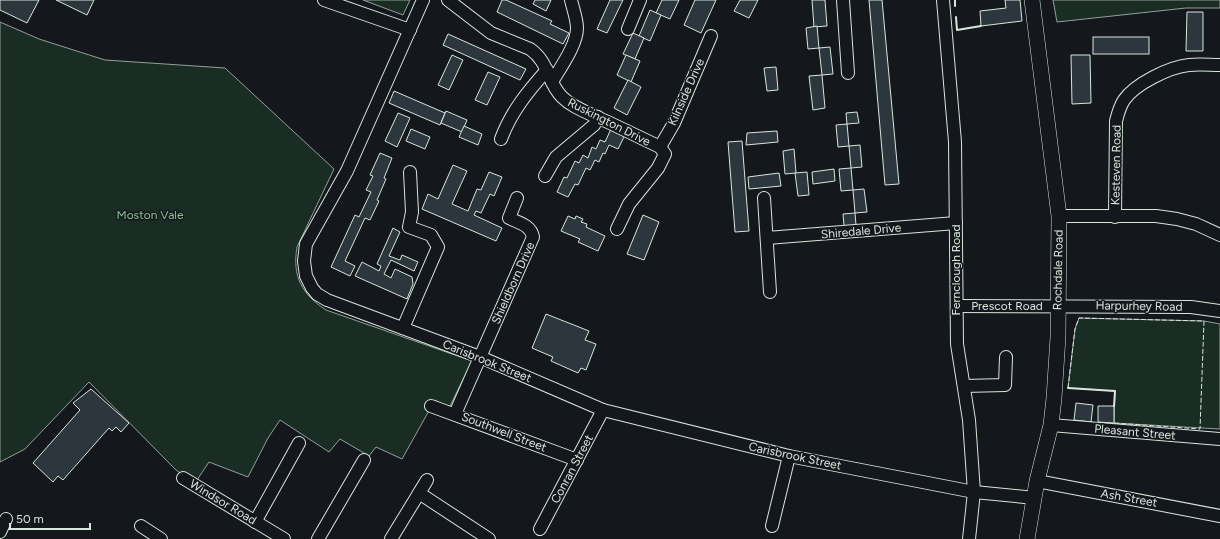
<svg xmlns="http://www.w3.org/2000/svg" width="1220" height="539" font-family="Figtree,sans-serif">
<rect width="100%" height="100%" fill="#14181c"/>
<!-- green -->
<g fill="#1a2d24" stroke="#939e99">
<polygon points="363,0 410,0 403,15"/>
<polygon points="1053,0 1220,0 1220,8 1186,8 1057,22"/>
<path d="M0 22 39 39 105 60 225 68 334 169 297 247C292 277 302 294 326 310L472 361 449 408 435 400 402 459 376 447 369 456 340 439 329 452 280 420 268 438 248 477 209 462 195 483 176 470 89 382 25 449 0 462Z"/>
<polygon points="1079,318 1204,321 1220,324 1220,429 1114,423 1115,391 1068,388 1075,329"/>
</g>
<!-- building -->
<g fill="#2c363c" stroke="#d8e6dc">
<polygon points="0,0 39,0 27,23 0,10"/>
<polygon points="56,0 94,0 87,15"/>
<polygon points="502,0 506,0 552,21 550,24 569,33 563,44 497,12"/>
<polygon points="535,0 551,0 546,11 533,4"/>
<polygon points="610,0 623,0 607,33 597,29"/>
<polygon points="662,0 679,0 670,19 656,13"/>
<polygon points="695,0 716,0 701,33 684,25"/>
<polygon points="740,0 758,0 749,18 734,11"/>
<polygon points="812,0 825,0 827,26 814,27"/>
<polygon points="869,0 882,0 899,184 885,185"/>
<polygon points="1005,0 1020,0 1022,21 981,26 980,11 1006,8"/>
<polygon points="650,10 661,15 650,41 639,36"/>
<polygon points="1187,12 1203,12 1203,51 1186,51"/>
<polygon points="817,26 819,48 808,49 806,28"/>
<polygon points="633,33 644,38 635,59 623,54"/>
<polygon points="448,34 526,69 520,80 443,45"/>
<rect x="1093" y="37" width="56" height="17"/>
<polygon points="830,47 833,74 822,75 819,48"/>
<polygon points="452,55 463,60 449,90 438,85"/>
<polygon points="626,55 640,61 631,82 617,75"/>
<polygon points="1071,55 1090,55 1091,103 1072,104"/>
<polygon points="776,67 778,90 767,91 764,68"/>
<polygon points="488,72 500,77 487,105 475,100"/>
<polygon points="822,75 825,108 813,110 809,76"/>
<polygon points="628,80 641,87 627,115 614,108"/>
<polygon points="394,91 445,113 440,125 389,103"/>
<polygon points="446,111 467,120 462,132 441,123"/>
<polygon points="857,112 859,123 847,124 846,113"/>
<polygon points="398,113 410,118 397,147 385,141"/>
<polygon points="847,124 849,146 838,147 836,125"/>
<polygon points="464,126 482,134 478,145 459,137"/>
<polygon points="411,129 430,137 425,149 406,141"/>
<polygon points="611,129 625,135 618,149 609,145 605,154 603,153 599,162 595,160 590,170 586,168 578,185 575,184 568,197 557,192 564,177 567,178 575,161 579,163 583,155 588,158 592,147 596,149 600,140 605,142"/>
<polygon points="777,131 778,142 746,145 747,133"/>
<polygon points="742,141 749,231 735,232 728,142"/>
<polygon points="860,145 862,167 851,168 849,146"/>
<polygon points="794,149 796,173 785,174 783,151"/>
<polygon points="380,153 392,158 384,178 386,179 377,200 379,201 370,220 365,218 345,261 355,266 350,276 331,267 355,215 359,217 371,192 366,190 373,176 370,175"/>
<polygon points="453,165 467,171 452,204 468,211 477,189 481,190 489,172 502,177 494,196 490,194 481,213 476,211 474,215 502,228 496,241 422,209 428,194 438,199"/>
<polygon points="851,168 853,190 841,191 839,169"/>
<polygon points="834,169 835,181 813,184 812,172"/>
<polygon points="807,172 809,195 798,196 795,173"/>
<polygon points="779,173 781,186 749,189 748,177"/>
<polygon points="864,189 867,212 855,213 853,190"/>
<polygon points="855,213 856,225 844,226 843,214"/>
<polygon points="643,215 659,222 644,260 627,254"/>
<polygon points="568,216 575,219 576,216 583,219 581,222 587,224 586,227 605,236 598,251 578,242 580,239 561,231"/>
<polygon points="393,228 400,232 389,256 400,260 402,255 418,262 414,271 391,260 384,274 391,278 395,269 412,277 413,284 407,299 355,276 362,262 379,271 381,266 377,264"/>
<polygon points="546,314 589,331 585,340 596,344 586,370 581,368 578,373 551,361 553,357 532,348"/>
<polygon points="91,389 129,423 121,432 116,427 112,431 109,428 63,480 58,476 53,482 33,463 80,410 73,403"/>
<polygon points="1076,403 1093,405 1091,422 1074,420"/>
<polygon points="1098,406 1114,406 1114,423 1098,422"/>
</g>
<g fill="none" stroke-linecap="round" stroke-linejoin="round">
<!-- minor casing -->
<g stroke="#d8e6dc" stroke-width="14">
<g id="minor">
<polyline points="324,0 410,30"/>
<polyline points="423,0 347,171 306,244 304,261 306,276 312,288 317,294 327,300 480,357 603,410 789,456 974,492 1035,498"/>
<path d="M448 0 491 33 530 49C549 62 547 82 562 97 572 107 586 112 599 118 619 127 639 137 660 147L665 154 658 168 629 204 617 229"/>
<polyline points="843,0 848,73"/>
<polyline points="943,0 955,142 957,344 969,420 974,492 969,539"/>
<polyline points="628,29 640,0"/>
<path d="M552 82C560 68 577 45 577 28 577 19 573 9 571 0"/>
<path d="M501 139C511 112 528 91 547 70"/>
<polyline points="660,147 674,123 711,36"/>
<polyline points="545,176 556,157 594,125 598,117"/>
<polyline points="764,198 770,292"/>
<polyline points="1059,216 1156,216 1177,219 1196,224 1220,235"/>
<path d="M1115 217 1116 121C1118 113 1120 106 1124 100 1135 84 1169 67 1189 65 1199 64 1210 65 1220 65"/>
<polyline points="767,238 956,223"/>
<polyline points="957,306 1191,307 1220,311"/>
<polyline points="403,328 438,247 431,235 409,227 412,212 410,172"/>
<polyline points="964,386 1005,385 1006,357"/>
<polyline points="431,406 577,460"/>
<path d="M455 414 533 237C531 225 519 223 509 218L517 198"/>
<polyline points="1051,425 1220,439"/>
<polyline points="183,478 284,539"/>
<polyline points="1037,481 1220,516"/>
<polyline points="419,493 489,539"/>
<polyline points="255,522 299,443"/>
<polyline points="141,526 161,539"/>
<polyline points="772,526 789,456"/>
<polyline points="540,529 603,410"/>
<polyline points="0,532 6,519"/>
<polyline points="318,539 364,460"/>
<polyline points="391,539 427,480"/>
</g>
</g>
<!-- major casing -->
<g stroke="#d8e6dc" stroke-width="16">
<polyline id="major" points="1027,539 1037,481 1051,425 1054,398 1058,337 1059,216 1032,0"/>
</g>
<!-- minor -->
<use href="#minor" stroke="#14181c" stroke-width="12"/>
<!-- major -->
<use href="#major" stroke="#14181c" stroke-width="15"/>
<!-- fence -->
<polyline stroke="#d8e6dc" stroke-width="1" stroke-dasharray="5 2" stroke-linecap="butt" points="1068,388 1075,329 1079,318 1204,321 1200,429 1114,423"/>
<!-- wall -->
<g stroke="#d8e6dc" stroke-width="2">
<polyline points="955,0 955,6"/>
<polyline points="956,17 957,30 981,26"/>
<polyline points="1068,388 1115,391 1114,406"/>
</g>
</g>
<g text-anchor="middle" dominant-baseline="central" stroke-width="3" stroke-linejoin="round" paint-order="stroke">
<!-- street labels -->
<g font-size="12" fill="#d8e6dc" stroke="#14181c">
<text transform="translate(686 92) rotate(-66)">Kilnside Drive</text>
<text transform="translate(609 122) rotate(27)">Ruskington Drive</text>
<text transform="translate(1116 165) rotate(-89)">Kesteven Road</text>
<text transform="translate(861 231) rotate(-5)">Shiredale Drive</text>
<text transform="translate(956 270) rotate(-90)">Fernclough Road</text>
<text transform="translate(1058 270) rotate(-89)">Rochdale Road</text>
<text transform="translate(513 283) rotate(-66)">Shieldborn Drive</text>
<text x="1007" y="306">Prescot Road</text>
<text transform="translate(1139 306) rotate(1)">Harpurhey Road</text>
<text transform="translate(487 361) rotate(22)">Carisbrook Street</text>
<text transform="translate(504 432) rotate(21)">Southwell Street</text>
<text transform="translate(1135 432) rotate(5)">Pleasant Street</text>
<text transform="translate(795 456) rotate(12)">Carisbrook Street</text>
<text transform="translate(572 469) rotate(-62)">Conran Street</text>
<text transform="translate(1129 498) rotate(10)">Ash Street</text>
<text transform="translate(223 502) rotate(31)">Windsor Road</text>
</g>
<!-- park labels -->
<g font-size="12" fill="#8ac095" stroke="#14181c">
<text x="150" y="215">Moston Vale</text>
</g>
</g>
<!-- scale -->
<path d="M10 523v6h80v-6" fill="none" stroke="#d8e6dc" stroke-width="2"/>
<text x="16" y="523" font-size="12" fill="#d8e6dc" stroke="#14181c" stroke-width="3" paint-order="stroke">50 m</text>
</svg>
